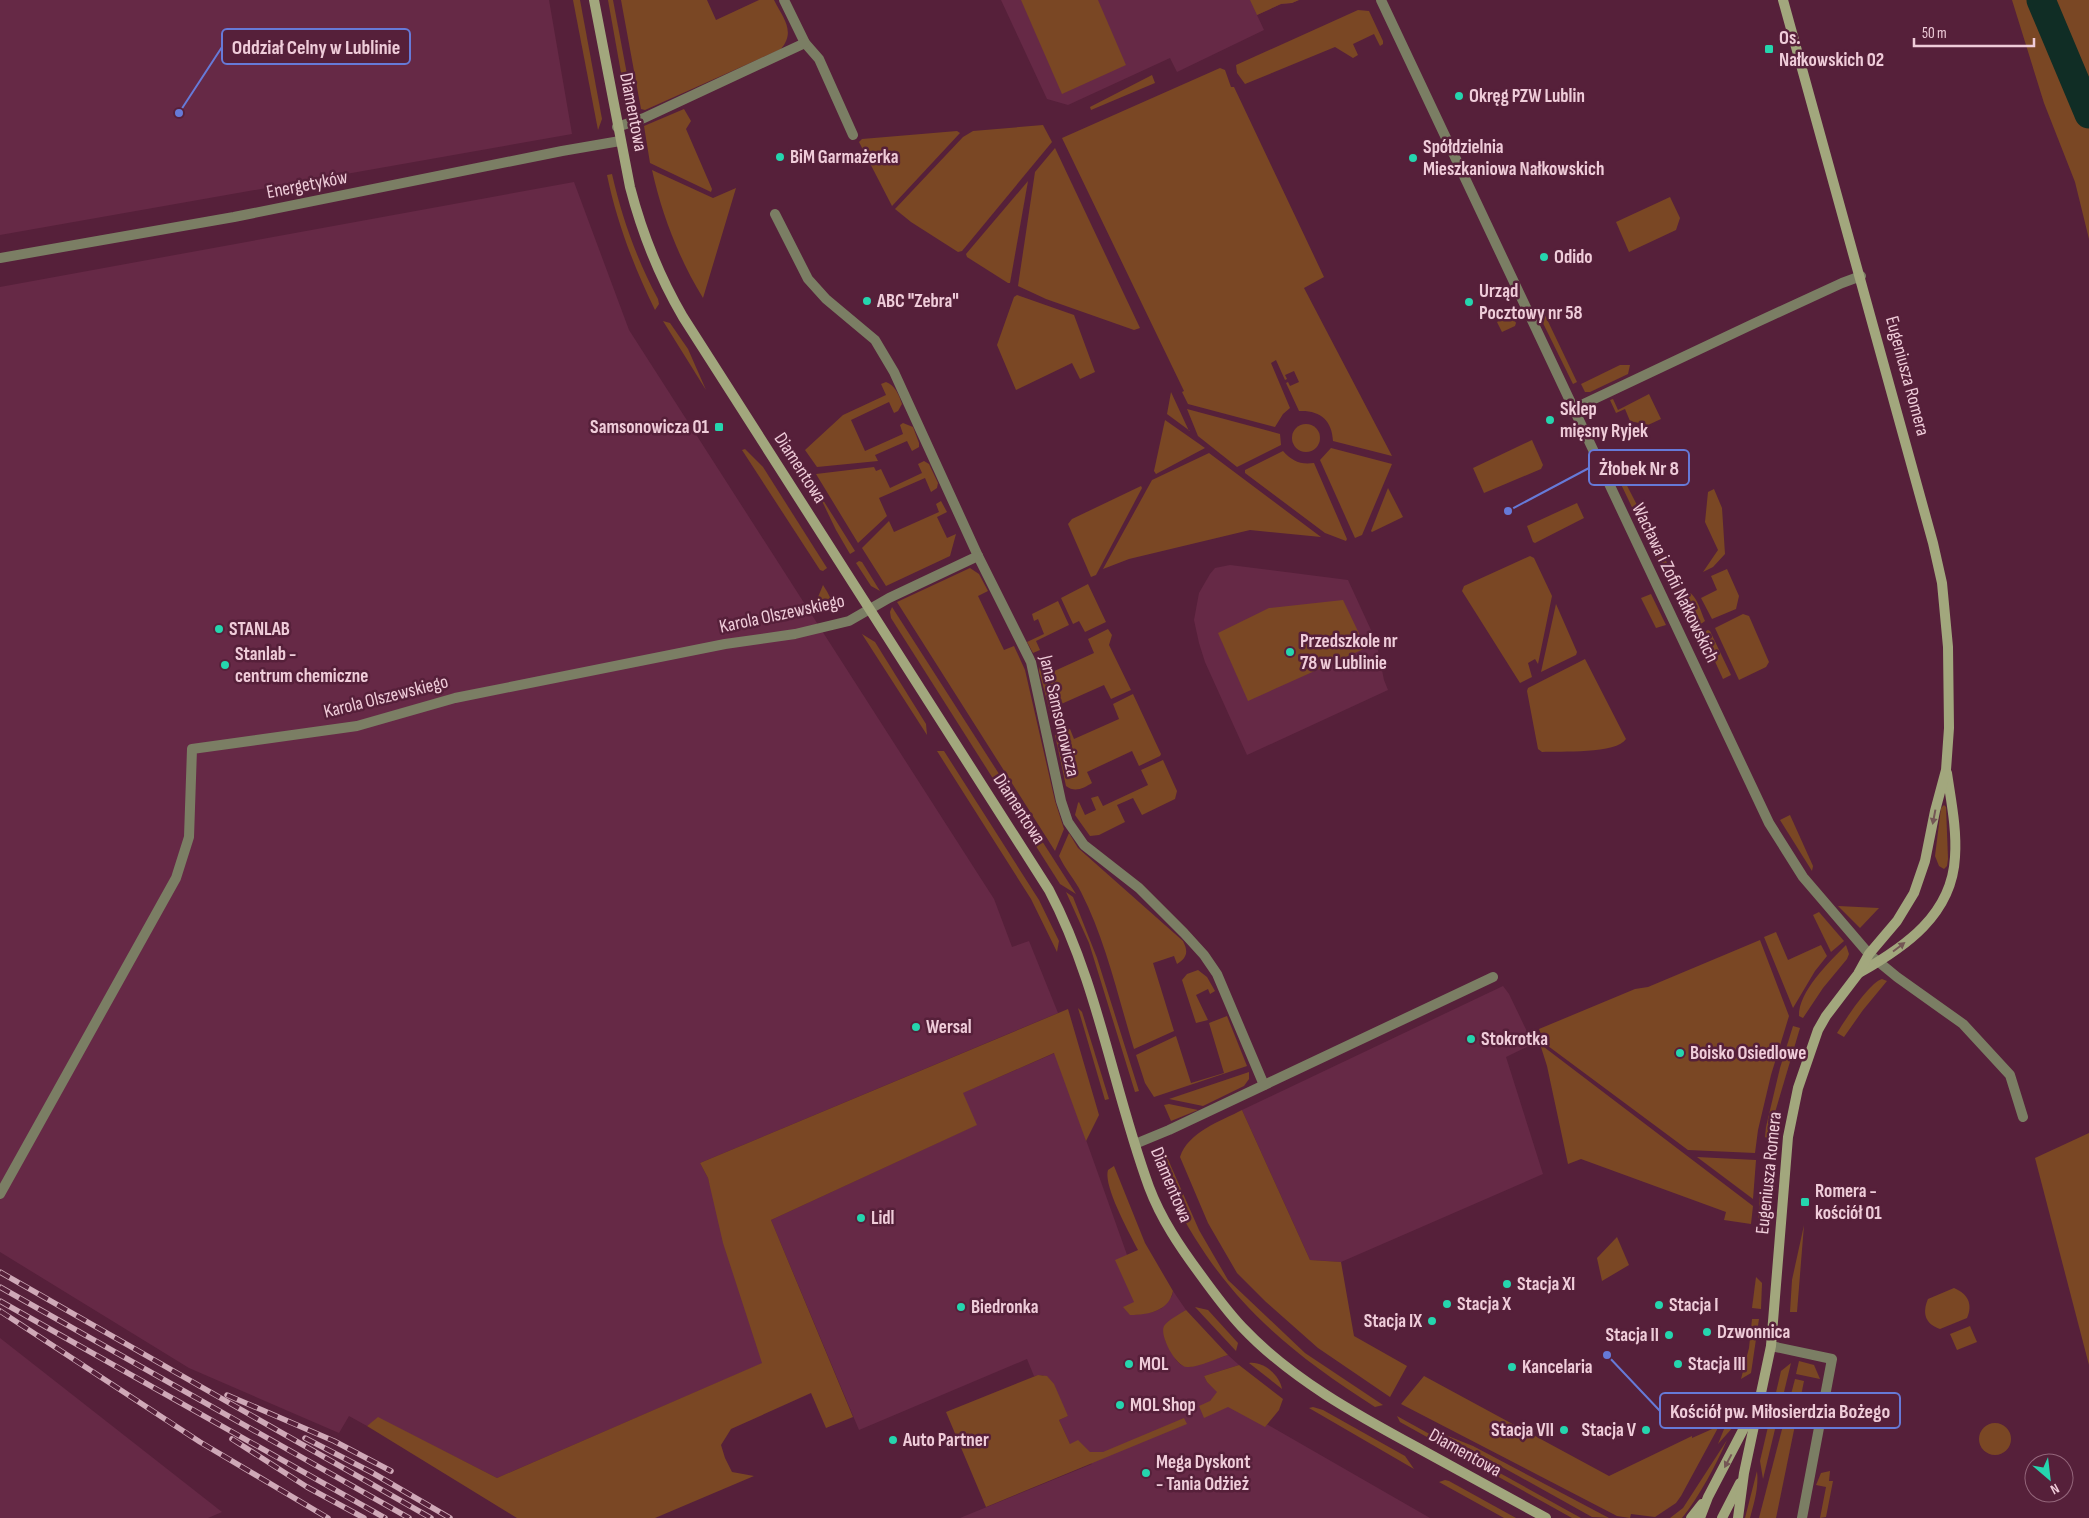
<svg xmlns="http://www.w3.org/2000/svg" width="2089" height="1518" font-family="'Sofia Sans Condensed',sans-serif">
<rect width="100%" height="100%" fill="#56203a"/>
<!-- built -->
<g fill="#662946">
<polygon points="0,0 549,0 572,134 0,235"/>
<polygon points="1001,0 1299,0 1292,3 1281,4 1257,15 1264,30 1177,72 1170,58 1068,105 1047,99"/>
<polygon points="574,182 629,330 994,899 1012,947 1029,941 1058,1013 700,1163 708,1178 763,1363 497,1478 378,1418 367,1426 349,1416 339,1433 189,1368 0,1252 0,287"/>
<polygon points="1230,565 1348,580 1376,641 1384,680 1388,690 1247,755 1205,662 1199,643 1194,620 1199,593 1210,574 1215,568"/>
<polygon points="1503,986 1509,994 1533,1044 1506,1057 1543,1174 1341,1262 1310,1260 1242,1110"/>
<polygon points="1055,1053 1146,1308 1134,1315 1153,1312 1162,1308 1172,1296 1173,1291 1186,1310 1166,1325 1165,1340 1176,1360 1181,1365 1191,1367 1228,1355 1239,1365 1204,1376 1207,1382 1218,1392 1210,1401 1230,1403 1430,1518 960,1518 1092,1464 1070,1444 1059,1420 1068,1416 1043,1375 1034,1376 1027,1359 859,1430 771,1220 976,1125 962,1093"/>
<polygon points="0,1338 222,1512 208,1518 0,1518"/>
</g>
<!-- green -->
<g fill="#7a4724">
<polygon points="573,0 580,0 602,119 598,130"/>
<polygon points="608,0 613,0 633,106 628,102 625,95"/>
<path d="M621 0H707L716 20 759 0H774C783 18 796 31 781 49L645 110 641 109Z"/>
<polygon points="1021,0 1098,0 1126,65 1062,94"/>
<polygon points="1250,0 1299,0 1292,3 1281,4 1257,15"/>
<polygon points="2012,0 2089,0 2089,239 2075,182 2044,103"/>
<polygon points="1358,10 1369,11 1383,41 1383,44 1380,46 1374,34 1353,44 1358,55 1353,58 1335,47 1245,84 1237,73 1236,65"/>
<path d="M1220 68 1225 70 1231 87H1234L1324 277 1304 288 1392 456 1333 441C1332 420 1320 410 1299 411L1286 383 1288 382 1290 386 1299 382 1294 371 1285 375 1287 379 1285 380 1276 360 1271 363 1290 408 1283 414 1275 427 1188 404 1182 392 1184 391 1062 138Z"/>
<polygon points="1152,75 1155,83 1091,110 1090,107"/>
<polygon points="684,109 691,121 686,129 712,189 711,192 650,163 644,126"/>
<polygon points="1043,125 1052,142 962,251 958,252 911,222 895,209 963,137 973,131"/>
<polygon points="957,131 960,133 892,206 859,142 862,139"/>
<polygon points="1055,148 1140,328 1134,330 1046,299 1018,286 1035,172"/>
<path d="M652 170 713 198 736 188 703 298C679 259 662 215 652 170Z"/>
<path d="M612 174C622 218 637 260 658 299L659 304 655 310C634 267 617 223 607 175Z"/>
<polygon points="1028,181 1010,283 1008,283 967,257 966,254"/>
<polygon points="1670,197 1680,218 1676,230 1629,252 1616,222"/>
<polygon points="1017,295 1074,315 1095,372 1080,379 1072,363 1016,390 997,345 1014,297"/>
<polygon points="1508,311 1511,313 1516,323 1515,326 1502,332 1497,322 1501,320 1499,315"/>
<polygon points="1544,313 1577,382 1573,384 1539,315"/>
<polygon points="663,321 670,323 688,349 706,390"/>
<polygon points="1620,365 1630,365 1628,374 1590,392 1585,392 1581,384"/>
<path d="M886 382C895 385 899 395 902 404L898 411 894 413 889 402 851 420 865 451 903 434 900 425 903 423 913 427 919 443V447L912 451 907 441 875 455 878 461 817 467 805 450 843 415 886 395 881 384Z"/>
<polygon points="1171,392 1189,431 1190,431 1167,414"/>
<polygon points="1649,394 1661,419 1648,425 1630,421 1625,409 1616,413 1610,400 1613,399 1618,410"/>
<polygon points="1187,409 1280,434 1281,445 1237,467 1198,436"/>
<polygon points="1165,420 1205,448 1156,474 1154,471"/>
<circle cx="1306" cy="438" r="14"/>
<polygon points="1532,440 1543,465 1541,469 1484,493 1473,468"/>
<polygon points="1331,448 1392,464 1362,535 1355,538 1320,460"/>
<polygon points="745,449 763,467 827,568 823,571 820,570 742,450"/>
<path d="M1283 451C1292 461 1300 465 1314 463L1347 539 1346 541 1325 533 1245 473V470Z"/>
<polygon points="1209,453 1321,537 1250,530 1129,559 1103,569 1152,480"/>
<polygon points="924,461 929,464 938,483 937,488 931,492 925,478 879,498 887,516 858,543 816,474 874,467 876,471 881,469 890,488 922,473 918,464"/>
<polygon points="1623,478 1680,588 1672,591 1619,480"/>
<polygon points="1141,486 1142,488 1096,575 1091,577 1068,524 1072,519"/>
<polygon points="1388,488 1403,517 1372,532 1371,531"/>
<polygon points="1714,489 1722,508 1725,554 1713,567 1703,572 1718,550 1705,522 1708,492"/>
<polygon points="823,500 855,551 850,554 836,530 822,501"/>
<polygon points="941,501 947,512 937,517 947,538 956,534 950,556 886,586 862,548 889,521 894,532 939,512 936,504"/>
<polygon points="1577,503 1584,518 1535,543 1533,542 1527,526"/>
<polygon points="1530,556 1534,558 1552,596 1538,664 1535,659 1528,663 1532,677 1520,683 1462,591 1464,586"/>
<polygon points="859,561 862,562 880,591 871,586 856,563"/>
<polygon points="970,568 979,574 988,591 978,596 1004,650 1014,646 1025,670 1055,801 1064,829 1055,851 897,602"/>
<polygon points="1727,569 1739,596 1736,609 1712,619 1701,598 1717,590 1711,576"/>
<polygon points="1088,584 1106,622 1085,632 1079,621 1073,624 1061,598"/>
<path d="M823 585C835 604 837 610 811 614Z"/>
<path d="M1682 590C1696 590 1700 610 1705 621L1698 626Z"/>
<polygon points="1651,594 1666,625 1656,628 1641,598"/>
<polygon points="1343,600 1366,648 1248,701 1218,633 1269,608"/>
<polygon points="1058,601 1069,625 1036,641 1040,650 1033,653 1027,642 1044,634 1038,619 1034,621 1032,614"/>
<polygon points="1556,604 1577,652 1576,655 1541,672"/>
<polygon points="892,607 1076,894 1060,884 891,618 890,612"/>
<polygon points="1743,614 1749,616 1769,662 1766,667 1739,680 1715,628"/>
<polygon points="1108,629 1112,635 1109,645 1131,690 1111,699 1104,685 1059,705 1064,717 1052,719 1039,671 1040,666 1046,665 1050,673 1094,653 1088,639"/>
<polygon points="1708,630 1710,631 1731,675 1723,679 1702,633"/>
<polygon points="862,634 875,642 926,724 927,735"/>
<path d="M1585 659 1626 739C1617 754 1560 751 1542 752L1538 749 1527 691 1528 688Z"/>
<path d="M1133 694 1161 754 1160 756 1139 766 1132 751 1087 772 1092 783C1084 788 1075 793 1066 786L1055 735 1070 729 1074 739 1119 719 1113 704Z"/>
<polygon points="937,751 944,751 1039,900 1059,941 1057,952 1031,899"/>
<polygon points="1163,760 1177,791 1175,799 1142,815 1133,798 1117,805 1125,822 1099,835 1090,836 1075,815 1078,803 1079,802 1085,815 1096,810 1091,798 1098,796 1103,806 1148,785 1141,770"/>
<polygon points="1944,805 1946,807 1948,859 1947,866 1944,869 1939,866 1935,856 1941,808"/>
<polygon points="1790,815 1813,866 1812,871 1780,820"/>
<path d="M1069 833 1078 848 1183 941C1188 951 1188 957 1177 964L1174 956 1153 963 1174 1031 1134 1049C1118 997 1106 941 1081 892 1075 880 1065 869 1059 856Z"/>
<polygon points="1066,892 1073,897 1097,958 1139,1091 1135,1092 1089,943"/>
<polygon points="1838,906 1879,908 1860,928"/>
<polygon points="1819,912 1844,941 1831,952 1813,915"/>
<polygon points="1776,932 1788,960 1821,945 1827,956 1815,971 1793,1008 1764,937"/>
<polygon points="1760,940 1789,1016 1771,1075 1758,1130 1755,1153 1688,1150 1544,1043 1539,1029 1635,989 1648,987"/>
<path d="M1846 945 1849 954 1847 959 1823 988 1803 1018 1799 1016C1798 992 1830 961 1846 945Z"/>
<polygon points="1198,970 1207,977 1215,991 1210,994 1208,989 1196,995 1208,1020 1196,1023 1182,980 1187,974"/>
<path d="M1882 979 1887 981 1863 1010 1844 1037 1837 1033C1845 1020 1869 983 1882 979Z"/>
<polygon points="1078,1008 1082,1012 1109,1099 1105,1100"/>
<polygon points="1068,1009 1099,1115 1086,1141 1054,1053 963,1093 977,1125 771,1220 853,1417 826,1428 811,1393 731,1429 721,1445 725,1458 732,1472 754,1476 655,1518 517,1518 367,1426 378,1417 497,1478 762,1363 723,1243 708,1178 700,1163"/>
<polygon points="1227,1016 1247,1066 1154,1097 1145,1083 1136,1055 1176,1036 1191,1083 1224,1073 1209,1023"/>
<polygon points="1793,1026 1800,1028 1771,1126 1767,1138 1765,1137 1766,1127 1780,1068"/>
<polygon points="1540,1044 1753,1206 1751,1224 1724,1220 1726,1212 1581,1159 1568,1164 1547,1066"/>
<polygon points="1249,1072 1249,1079 1244,1086 1203,1106 1169,1099"/>
<polygon points="1169,1104 1198,1110 1171,1121 1164,1105"/>
<path d="M1242 1110 1310 1260 1341 1262 1354 1336 1407 1366 1390 1397 1318 1348 1266 1302 1237 1273 1208 1223 1180 1157C1188 1132 1221 1121 1242 1110Z"/>
<polygon points="2089,1133 2089,1365 2035,1158"/>
<path d="M1163 1148 1199 1230 1228 1280 1305 1353 1383 1405 1375 1407C1283 1348 1222 1296 1172 1197 1165 1183 1152 1163 1163 1148Z"/>
<polygon points="1697,1157 1756,1160 1753,1199"/>
<path d="M1114 1166 1145 1243 1173 1291C1169 1311 1148 1315 1130 1315L1123 1307 1134 1302 1115 1260 1138 1250C1130 1234 1103 1186 1108 1170Z"/>
<polygon points="1760,1194 1762,1195 1766,1214 1765,1225 1758,1225"/>
<polygon points="1804,1225 1797,1312 1790,1312 1792,1280"/>
<polygon points="1617,1237 1629,1265 1602,1281 1597,1258"/>
<polygon points="1756,1277 1762,1283 1761,1309 1752,1308"/>
<path d="M1954 1288C1968 1294 1973 1304 1967 1318L1940 1329C1925 1324 1922 1313 1928 1299Z"/>
<polygon points="1195,1307 1208,1310 1238,1343 1236,1351"/>
<path d="M1186 1310 1228 1355C1218 1358 1197 1368 1187 1367 1176 1367 1159 1335 1164 1326 1168 1320 1180 1314 1186 1310Z"/>
<polygon points="1752,1319 1759,1319 1751,1373 1741,1379 1749,1348"/>
<polygon points="1970,1326 1977,1342 1957,1350 1950,1334"/>
<polygon points="1799,1361 1814,1365 1820,1379 1796,1374"/>
<path d="M1249 1363C1264 1361 1280 1376 1282 1389Z"/>
<polygon points="1791,1363 1763,1479 1760,1461 1781,1371"/>
<polygon points="1239,1365 1283,1399 1279,1410 1265,1427 1228,1407 1204,1418 1199,1406 1210,1401 1217,1392 1207,1382 1204,1376"/>
<polygon points="1038,1375 1047,1376 1054,1384 1068,1416 1059,1420 1070,1444 1078,1440 1090,1452 1103,1452 1184,1418 1187,1424 986,1507 946,1412"/>
<polygon points="1424,1376 1609,1476 1692,1436 1692,1438 1719,1426 1681,1496 1676,1503 1655,1517 1631,1514 1630,1518 1617,1516 1401,1404"/>
<polygon points="1795,1379 1804,1381 1776,1518 1759,1518"/>
<polygon points="1737,1397 1741,1407 1734,1426 1718,1444"/>
<polygon points="1313,1407 1323,1410 1405,1456 1414,1469 1309,1408"/>
<polygon points="1397,1416 1581,1518 1572,1518 1400,1422"/>
<circle cx="1995" cy="1439" r="16"/>
<polygon points="1443,1434 1473,1446 1609,1518 1592,1517"/>
<path d="M1727 1440C1715 1467 1700 1495 1682 1518H1670L1683 1508Z"/>
<path d="M1757 1471C1759 1487 1754 1503 1750 1518H1745Z"/>
<polygon points="1830,1471 1829,1481 1833,1481 1826,1517 1820,1518 1826,1487 1816,1485 1821,1473"/>
<polygon points="1445,1480 1449,1481 1516,1518 1504,1518 1439,1482"/>
</g>
<g fill="none" stroke-linecap="round" stroke-linejoin="round">
<!-- river -->
<polyline stroke="#102d25" stroke-width="29" points="2041,0 2089,114"/>
<!-- street -->
<g stroke="#7b7e64" stroke-width="10">
<polyline points="784,0 805,43 819,59 853,135"/>
<polyline points="1381,0 1769,823 1803,877 1869,954 1897,977 1963,1024 2010,1075 2023,1117"/>
<polyline points="617,127 644,118 805,43"/>
<polyline points="775,214 808,279 826,299 875,340 894,372 978,556 1031,662 1061,801 1068,822 1084,845 1139,888 1184,933 1204,955 1217,974 1264,1085"/>
<polyline points="0,258 234,217 562,151 620,141"/>
<polyline points="1573,409 1753,324 1842,283 1861,276"/>
<polyline points="1135,1144 1169,1130 1493,977"/>
<polyline points="0,1194 176,878 189,837 192,749 357,726 455,698 725,644 795,634 849,621 889,598 978,556"/>
<polyline points="1771,1346 1832,1359 1802,1518"/>
</g>
<!-- secondary -->
<g stroke="#a2a77d" stroke-width="10">
<path d="M594 0 630 187C642 233 659 276 683 317L1049 890C1098 983 1113 1089 1149 1187 1161 1219 1180 1247 1200 1274 1213 1292 1227 1311 1242 1327 1291 1379 1357 1415 1420 1449 1462 1472 1504 1495 1546 1518"/>
<path d="M1859 973C1905 947 1952 915 1955 857 1957 829 1951 801 1947 773"/>
<polyline points="1691,1518 1702,1504"/>
<polyline points="1700,1518 1708,1497 1756,1405"/>
<polyline points="1722,1518 1740,1483"/>
<polyline points="1738,1518 1744,1473 1771,1346 1788,1137 1798,1088 1818,1030 1826,1016 1858,974 1869,954 1897,921 1914,893 1925,861 1935,811 1946,770 1949,728 1948,647 1942,583 1933,543 1783,0"/>
</g>
<!-- rail casing -->
<g stroke="#cfa8b7" stroke-width="5.5">
<g id="rail">
<polyline points="0,1272 431,1518"/>
<polyline points="0,1287 409,1518"/>
<polyline points="0,1301 385,1518"/>
<polyline points="0,1311 200,1442 328,1518"/>
<polyline points="227,1395 334,1441 391,1471"/>
<polyline points="305,1438 371,1472 450,1518"/>
<polyline points="232,1439 307,1487 364,1518"/>
</g>
</g>
<!-- rail -->
<use href="#rail" stroke="#56203a" stroke-width="4" stroke-dasharray="11" stroke-linecap="butt"/>
</g>
<!-- one-way arrows -->
<defs><path id="oneway-solid" d="M-6-.8H1V-3.2L6.5 0L1 3.2V.8H-6Z" transform="scale(1.25)"/></defs>
<g fill="#745655">
<use href="#oneway-solid" transform="translate(1934 817) rotate(101)"/>
<use href="#oneway-solid" transform="translate(1899 947) rotate(-37)"/>
<use href="#oneway-solid" transform="translate(1728 1461) rotate(118)"/>
</g>
<!-- markers -->
<g fill="#25d5ae" stroke="#56203a" stroke-width="2">
<rect x="1764" y="44" width="10" height="10" rx="2.5"/>
<circle cx="1459" cy="96" r="5"/>
<circle cx="780" cy="157" r="5"/>
<circle cx="1413" cy="158" r="5"/>
<circle cx="1544" cy="257" r="5"/>
<circle cx="867" cy="301" r="5"/>
<circle cx="1469" cy="302" r="5"/>
<circle cx="1550" cy="420" r="5"/>
<rect x="714" y="422" width="10" height="10" rx="2.5"/>
<circle cx="219" cy="629" r="5"/>
<circle cx="1290" cy="652" r="5"/>
<circle cx="225" cy="665" r="5"/>
<circle cx="916" cy="1027" r="5"/>
<circle cx="1471" cy="1039" r="5"/>
<circle cx="1680" cy="1053" r="5"/>
<rect x="1800" y="1197" width="10" height="10" rx="2.5"/>
<circle cx="861" cy="1218" r="5"/>
<circle cx="1507" cy="1284" r="5"/>
<circle cx="1447" cy="1304" r="5"/>
<circle cx="1659" cy="1305" r="5"/>
<circle cx="961" cy="1307" r="5"/>
<circle cx="1432" cy="1321" r="5"/>
<circle cx="1707" cy="1332" r="5"/>
<circle cx="1669" cy="1335" r="5"/>
<circle cx="1129" cy="1364" r="5"/>
<circle cx="1678" cy="1364" r="5"/>
<circle cx="1512" cy="1367" r="5"/>
<circle cx="1120" cy="1405" r="5"/>
<circle cx="1564" cy="1430" r="5"/>
<circle cx="1646" cy="1430" r="5"/>
<circle cx="893" cy="1440" r="5"/>
<circle cx="1146" cy="1473" r="5"/>
</g>
<g text-anchor="middle" dominant-baseline="central" stroke-width="5" stroke-linejoin="round" paint-order="stroke">
<!-- poi labels -->
<g font-size="19" font-weight="bold" fill="#efccd9" stroke="#56203a" text-anchor="start">
<text x="1779" y="38">Os.<tspan x="1779" dy="22">Nałkowskich 02</tspan></text>
<text x="1469" y="96">Okręg PZW Lublin</text>
<text x="1423" y="147">Spółdzielnia<tspan x="1423" dy="22">Mieszkaniowa Nałkowskich</tspan></text>
<text x="790" y="157">BiM Garmażerka</text>
<text x="1554" y="257">Odido</text>
<text x="1479" y="291">Urząd<tspan x="1479" dy="22">Pocztowy nr 58</tspan></text>
<text x="877" y="301">ABC "Zebra"</text>
<text x="1560" y="409">Sklep<tspan x="1560" dy="22">mięsny Ryjek</tspan></text>
<text x="709" y="427" text-anchor="end">Samsonowicza 01</text>
<text x="229" y="629">STANLAB</text>
<text x="1300" y="641">Przedszkole nr<tspan x="1300" dy="22">78 w Lublinie</tspan></text>
<text x="235" y="654">Stanlab -<tspan x="235" dy="22">centrum chemiczne</tspan></text>
<text x="926" y="1027">Wersal</text>
<text x="1481" y="1039">Stokrotka</text>
<text x="1690" y="1053">Boisko Osiedlowe</text>
<text x="1815" y="1191">Romera -<tspan x="1815" dy="22">kościół 01</tspan></text>
<text x="871" y="1218">Lidl</text>
<text x="1517" y="1284">Stacja XI</text>
<text x="1457" y="1304">Stacja X</text>
<text x="1669" y="1305">Stacja I</text>
<text x="971" y="1307">Biedronka</text>
<text x="1422" y="1321" text-anchor="end">Stacja IX</text>
<text x="1717" y="1332">Dzwonnica</text>
<text x="1659" y="1335" text-anchor="end">Stacja II</text>
<text x="1139" y="1364">MOL</text>
<text x="1688" y="1364">Stacja III</text>
<text x="1522" y="1367">Kancelaria</text>
<text x="1130" y="1405">MOL Shop</text>
<text x="1554" y="1430" text-anchor="end">Stacja VII</text>
<text x="1636" y="1430" text-anchor="end">Stacja V</text>
<text x="903" y="1440">Auto Partner</text>
<text x="1156" y="1462">Mega Dyskont<tspan x="1156" dy="22">- Tania Odżież</tspan></text>
</g>
<!-- street labels -->
<g font-size="19" fill="#efccd9" stroke="#56203a">
<text transform="translate(633 112) rotate(79)">Diamentowa</text>
<text transform="translate(307 185) rotate(-11)">Energetyków</text>
<text transform="translate(1907 376) rotate(75)">Eugeniusza Romera</text>
<text transform="translate(800 468) rotate(57)">Diamentowa</text>
<text transform="translate(1675 583) rotate(64)">Wacława i Zofii Nałkowskich</text>
<text transform="translate(782 614) rotate(-12)">Karola Olszewskiego</text>
<text transform="translate(386 697) rotate(-14)">Karola Olszewskiego</text>
<text transform="translate(1059 716) rotate(77)">Jana Samsonowicza</text>
<text transform="translate(1019 809) rotate(57)">Diamentowa</text>
<text transform="translate(1769 1173) rotate(-84)">Eugeniusza Romera</text>
<text transform="translate(1171 1185) rotate(67)">Diamentowa</text>
<text transform="translate(1465 1453) rotate(29)">Diamentowa</text>
</g>
</g>
<!-- callouts -->
<path fill="none" stroke="#667ad8" stroke-width="2" d="M179 113L222 47M1508 511L1589 468M1607 1355L1660 1411"/>
<g fill="#667ad8" stroke="#56203a" stroke-width="2">
<circle cx="179" cy="113" r="5"/>
<circle cx="1508" cy="511" r="5"/>
<circle cx="1607" cy="1355" r="5"/>
</g>
<g fill="#56203a" stroke="#667ad8" stroke-width="2">
<rect x="222" y="29" width="188" height="35" rx="5"/>
<rect x="1589" y="450" width="100" height="35" rx="5"/>
<rect x="1660" y="1393" width="240" height="35" rx="5"/>
</g>
<g font-size="20" text-anchor="middle" font-weight="bold" fill="#efccd9">
<text x="316" y="54">Oddział Celny w Lublinie</text>
<text x="1639" y="475">Żłobek Nr 8</text>
<text x="1780" y="1418">Kościół pw. Miłosierdzia Bożego</text>
</g>
<!-- north arrow -->
<g transform="translate(2049 1478) rotate(152)"><circle r="24" fill="#56203a" stroke="#93657a"/>
<path d="M0-4L9 19L0 12L-9 19Z" fill="#25d5ae"/>
<text y="-8" font-size="14" font-weight="bold" text-anchor="middle" fill="#efccd9">N</text>
</g>
<!-- scale -->
<path d="M1914 38v8h120v-8" fill="none" stroke="#efccd9" stroke-width="2.5"/>
<text x="1922" y="38" font-size="15" fill="#efccd9" stroke="#56203a" stroke-width="4" paint-order="stroke">50 m</text>
</svg>
